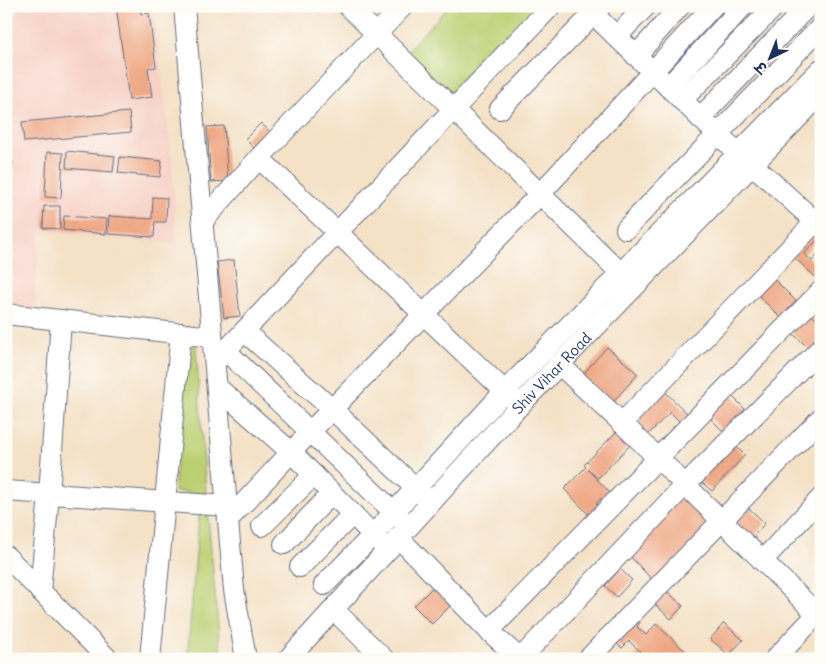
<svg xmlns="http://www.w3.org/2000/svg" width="827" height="665" font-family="Delius,'Playpen Sans Deva',sans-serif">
<rect width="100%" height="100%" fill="#fdfcf7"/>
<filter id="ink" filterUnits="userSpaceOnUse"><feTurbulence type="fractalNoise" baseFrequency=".02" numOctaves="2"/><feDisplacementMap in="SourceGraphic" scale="10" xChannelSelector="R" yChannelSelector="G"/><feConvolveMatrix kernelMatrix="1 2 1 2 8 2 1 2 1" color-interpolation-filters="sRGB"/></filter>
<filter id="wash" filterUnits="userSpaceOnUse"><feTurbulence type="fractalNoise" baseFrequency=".0096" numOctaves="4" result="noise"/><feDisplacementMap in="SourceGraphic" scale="20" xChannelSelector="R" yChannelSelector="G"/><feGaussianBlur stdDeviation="1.12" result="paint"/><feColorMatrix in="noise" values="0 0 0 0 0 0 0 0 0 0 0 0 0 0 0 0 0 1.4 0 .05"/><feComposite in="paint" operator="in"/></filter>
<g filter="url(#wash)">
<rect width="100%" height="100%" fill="#f4e1c6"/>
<!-- built -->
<polygon fill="#f7d1c6" points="19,6 153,6 172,160 177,244 41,231 33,312 6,310 6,31"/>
<!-- green -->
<g fill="#bcd073" stroke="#6c8068">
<polygon points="449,6 538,6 453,97 406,52"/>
<polygon points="185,345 196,346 206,494 174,491"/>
<polygon points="207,505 221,659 187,659 200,506"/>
</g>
<g id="blocks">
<!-- building -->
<g fill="#efa885">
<polygon points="116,6 140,6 141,14 149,13 156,67 148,68 152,97 129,100"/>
<polygon points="129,112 131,132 24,142 22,122"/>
<polygon points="261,123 274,136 258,152 245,139"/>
<polygon points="224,126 228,181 211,182 207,127"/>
<polygon points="67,151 115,156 113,172 66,168"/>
<polygon points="47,152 63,153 61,198 45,197"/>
<polygon points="120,157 162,161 160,177 118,173"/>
<polygon points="6,162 13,162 7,200 6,200"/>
<polygon points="153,197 167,198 166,222 155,222 154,237 108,234 109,216 152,219"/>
<polygon points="44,206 60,206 60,229 43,228"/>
<polygon points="64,216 107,219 106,234 63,230"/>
<polygon points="812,226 821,236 804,254 812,261 821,251 821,282 788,252"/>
<polygon points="234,260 240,316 224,318 217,262"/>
<polygon points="770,275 799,304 783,320 754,291"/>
<polygon points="808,312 821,323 821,344 813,352 790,331"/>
<polygon points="607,347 638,374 613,402 582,375"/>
<polygon points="660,387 692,418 684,426 670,412 645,438 628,422"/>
<polygon points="728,392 752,416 730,438 706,414"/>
<polygon points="621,427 635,440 598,478 588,470 615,498 607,506 601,498 596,504 602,510 593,519 564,489 586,467 584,465"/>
<polygon points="731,442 745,455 712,491 698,479"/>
<polygon points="683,495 713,523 655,583 629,555"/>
<polygon points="745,505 765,523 752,538 732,520"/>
<polygon points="620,569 632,580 617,597 605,586"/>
<polygon points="438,582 456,600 432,624 414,606"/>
<polygon points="661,586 683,606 671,619 649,599"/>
<polygon points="634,617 640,622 637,627 646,635 656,624 694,659 633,659 640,651 629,641 622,648 612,640"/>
<polygon points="724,623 743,640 729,655 710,639"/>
</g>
</g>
</g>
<g filter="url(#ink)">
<use href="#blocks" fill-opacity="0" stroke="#676d82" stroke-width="1"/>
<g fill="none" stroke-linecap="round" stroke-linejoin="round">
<!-- minor casing -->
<g stroke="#676d82" stroke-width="22">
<g id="minor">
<polyline points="184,6 234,590 246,659"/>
<polyline points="348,6 631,283"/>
<polyline points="585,6 717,134 753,165 821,227"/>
<polyline points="616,37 646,6"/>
<polyline points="636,56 680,6"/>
<polyline points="668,87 743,6"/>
<polyline points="682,100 775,6"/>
<polyline points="500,109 601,6"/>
<polyline points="700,118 808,6"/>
<polyline points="259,158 514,400"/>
<polyline points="203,221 259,158 403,6"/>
<polyline points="626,229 821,27"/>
<polyline points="6,314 212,337"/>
<polyline points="244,331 332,409 425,497"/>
<polyline points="225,350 403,521"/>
<polyline points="215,362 551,6"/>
<polyline points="559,364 622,423 817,614"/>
<polyline points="217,387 291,452 382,544"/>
<polyline points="622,423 821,216"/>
<polyline points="6,491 227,506"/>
<polyline points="228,520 310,432 540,194 713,6"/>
<polyline points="262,526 314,475"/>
<polyline points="398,537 489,631 520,659"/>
<polyline points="284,544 332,493"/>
<polyline points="6,556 108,659"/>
<polyline points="762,561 821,498"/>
<polyline points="300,567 353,514"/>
<polyline points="324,585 373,535 505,391 821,69"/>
<polyline points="40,591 49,495 61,320"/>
<polyline points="333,609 384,659"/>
<polyline points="489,631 821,291"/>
<polyline points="150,659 181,333"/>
<path id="s1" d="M288 659 520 405 821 94"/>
<polyline points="520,659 685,485 821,348"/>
<polyline points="588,659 821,418"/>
<polyline points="775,659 821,610"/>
</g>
</g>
<!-- minor -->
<use href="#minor" stroke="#fff" stroke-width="20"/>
</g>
</g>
<g text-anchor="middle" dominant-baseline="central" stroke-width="4" stroke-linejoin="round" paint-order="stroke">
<!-- street labels -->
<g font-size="15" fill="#1b2f5e" stroke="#fdfcf7">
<text stroke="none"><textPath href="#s1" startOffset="389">Shiv Vihar Road</textPath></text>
</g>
</g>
<!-- margin -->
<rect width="827" height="665" fill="none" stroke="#fdfcf7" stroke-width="25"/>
<!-- north arrow -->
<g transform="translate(770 58) rotate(223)" stroke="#fdfcf7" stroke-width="4" paint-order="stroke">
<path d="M0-4L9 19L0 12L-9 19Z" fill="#1b2f5e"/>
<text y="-8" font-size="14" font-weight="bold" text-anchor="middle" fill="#1b2f5e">उ</text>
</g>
</svg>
